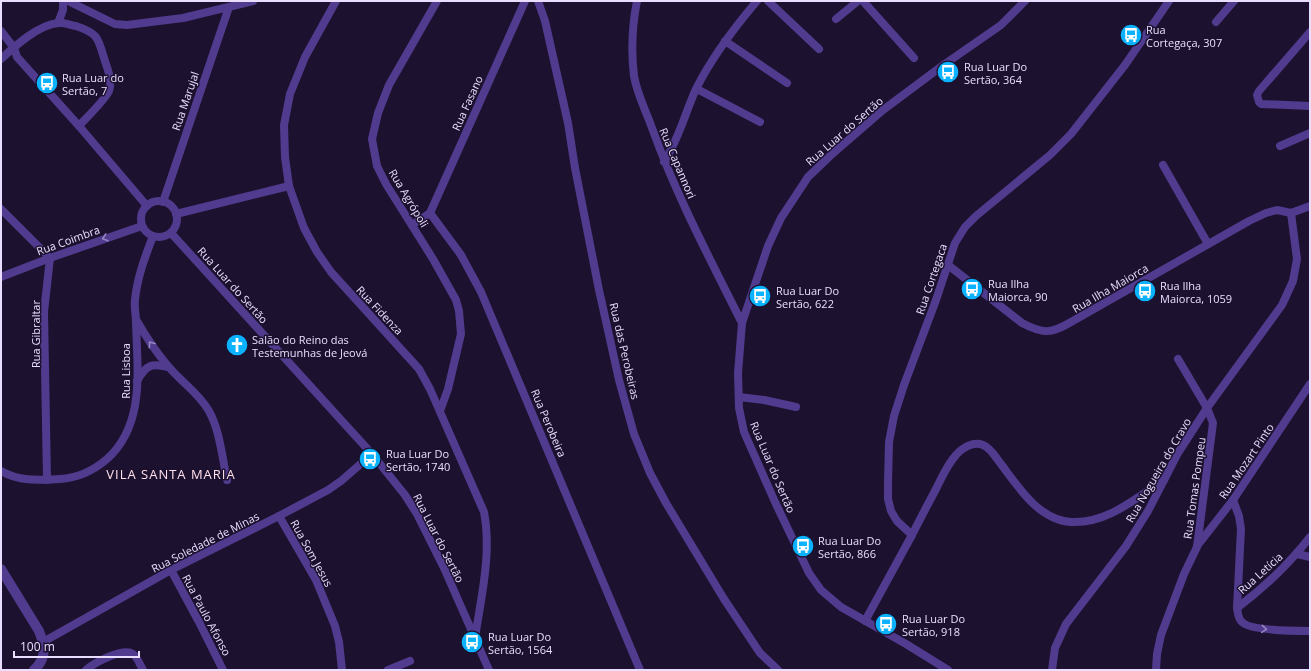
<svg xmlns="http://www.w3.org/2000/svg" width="1311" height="671" font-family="'Open Sans',sans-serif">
<rect width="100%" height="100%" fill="#1c112e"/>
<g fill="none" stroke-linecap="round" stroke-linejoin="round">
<!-- minor -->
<g stroke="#503b8e" stroke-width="8">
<polyline points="68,1 115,24 127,25 183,18 253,1"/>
<path d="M336 1 305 57 290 94 284 125 285 157 289 186 304 228 317 252 331 272 419 369 430 389 484 512C492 554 481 597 475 638"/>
<polyline points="437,1 389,85 378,113 372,139 377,166 386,184 433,259 456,300 459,311 461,334 448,389 440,411"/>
<polyline points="538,1 545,21 568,123 575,168 599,290 619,380 634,434 650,473 666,503 724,599 760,653 778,670"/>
<path d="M637 1C632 26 631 51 634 76 637 94 646 111 652 128 676 195 710 259 742 323"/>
<polyline points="768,1 819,49"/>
<polyline points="863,1 914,58"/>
<polyline points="836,19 858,1"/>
<polyline points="1216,22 1234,1"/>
<polyline points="58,23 63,10 63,1"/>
<polyline points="1,31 14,48 17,57 79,126 147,206"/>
<polyline points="1310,32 1259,91 1257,95 1259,102 1261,104 1310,106"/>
<polyline points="725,41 787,83"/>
<path d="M1 59C15 46 38 25 58 23 63 22 70 25 76 26 97 33 98 37 104 58 107 68 113 80 109 91 105 100 87 117 79 126"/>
<polyline points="697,89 760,122"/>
<polyline points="1280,146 1310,133"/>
<path d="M664 162C679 139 685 113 696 89 712 57 734 28 757 1"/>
<polyline points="1163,165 1208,244"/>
<circle cx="159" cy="219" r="18"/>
<polyline points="163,202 229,7"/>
<polyline points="1,209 50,258 44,312 47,480"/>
<polyline points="430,213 525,1"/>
<polyline points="176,214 289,186"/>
<polyline points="412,225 430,213 461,255 481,292 640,670"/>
<polyline points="171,233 372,454 405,495 417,514 444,568 489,670"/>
<path d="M948 265 1022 323C1043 334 1051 334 1071 322L1249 221 1266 213 1277 210 1291 213 1310 206"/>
<polyline points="1,277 50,258 142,226"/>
<path d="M137 321C146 337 156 352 168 366 181 382 199 393 209 411 220 431 222 457 227 480"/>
<path d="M137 381C146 365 151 363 168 367"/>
<polyline points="739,397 764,400 796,407"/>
<path d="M1 471C19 482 40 480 60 479 78 478 93 471 107 459 146 424 137 368 136 322 136 315 134 307 135 300 137 278 145 257 153 236"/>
<path d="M1233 500 1239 516 1241 529 1237 608C1238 613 1238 619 1242 622 1251 631 1296 631 1310 631"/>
<polyline points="279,516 316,580 335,626 339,642 342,670"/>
<path d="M912 535C920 519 928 504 936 489 942 477 947 465 956 455 962 448 973 441 983 445 991 448 996 458 1001 464 1019 488 1039 520 1071 522 1107 524 1136 498 1164 480"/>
<polyline points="1197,546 1233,500 1310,384"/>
<polyline points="1297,554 1310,557"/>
<polyline points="171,570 199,622 223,670"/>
<path d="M1237 608C1265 587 1289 564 1310 537"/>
<polyline points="865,621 912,535 897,521 891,511 888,499 888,482 889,442 894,416 904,385 936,300 955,243 965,227 976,216 1050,155 1071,134 1125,65 1169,1"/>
<polyline points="43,642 171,570 279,516 328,490 341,481 372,454"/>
<path d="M86 670C94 663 123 647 133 654 138 658 140 665 143 670"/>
<polyline points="388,670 410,661"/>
<polyline points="948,670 906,644 841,607 821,590 809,573 775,502 744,432 739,408 738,373 742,323 768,246 781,218 808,177 831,155 883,110 942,66 1001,25 1025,1"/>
<polyline points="1052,670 1055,648 1066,624 1126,546 1148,511 1178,453 1207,408 1282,305 1293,281 1297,259 1291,213"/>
<polyline points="1156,670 1157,654 1161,635 1184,574 1197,547 1213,423 1207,408 1178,359"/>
</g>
<!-- tertiary -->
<path stroke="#503b8e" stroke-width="10" d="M1 569 39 631C45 646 47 658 34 670"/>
</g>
<!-- one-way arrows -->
<defs><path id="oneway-chevron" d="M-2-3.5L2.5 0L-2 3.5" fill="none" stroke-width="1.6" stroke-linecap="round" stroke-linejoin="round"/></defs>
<g stroke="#9584c1">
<use href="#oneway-chevron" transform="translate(105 238) rotate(161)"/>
<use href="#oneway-chevron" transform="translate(151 344) rotate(-126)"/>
<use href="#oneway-chevron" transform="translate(1264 629) rotate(5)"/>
</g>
<!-- icons -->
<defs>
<g id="bus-disc" transform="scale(1.15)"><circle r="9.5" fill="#0ab2ff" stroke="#1c112e"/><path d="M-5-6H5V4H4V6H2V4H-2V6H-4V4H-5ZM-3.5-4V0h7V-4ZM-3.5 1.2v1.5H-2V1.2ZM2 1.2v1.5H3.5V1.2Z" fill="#fff"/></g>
<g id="church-disc" transform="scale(1.15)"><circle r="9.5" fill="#0ab2ff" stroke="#1c112e"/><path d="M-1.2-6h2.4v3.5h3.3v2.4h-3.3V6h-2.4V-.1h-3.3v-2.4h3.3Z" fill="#fff"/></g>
</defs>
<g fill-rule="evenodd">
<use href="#bus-disc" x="1131" y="35"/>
<use href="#bus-disc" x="948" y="72"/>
<use href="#bus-disc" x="47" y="83"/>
<use href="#bus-disc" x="972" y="289"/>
<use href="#bus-disc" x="1145" y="291"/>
<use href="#bus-disc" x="760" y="296"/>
<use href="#church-disc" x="237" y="345"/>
<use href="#bus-disc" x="370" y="459"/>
<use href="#bus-disc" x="803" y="546"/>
<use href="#bus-disc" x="886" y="624"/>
<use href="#bus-disc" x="472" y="642"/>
</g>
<g text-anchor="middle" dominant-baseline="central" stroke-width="3" stroke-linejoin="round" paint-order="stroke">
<!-- poi labels -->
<g font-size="11" fill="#e9deff" stroke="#1c112e" text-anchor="start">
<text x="1146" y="29">Rua<tspan x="1146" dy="13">Cortegaça, 307</tspan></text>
<text x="964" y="66">Rua Luar Do<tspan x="964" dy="13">Sertão, 364</tspan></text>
<text x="62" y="77">Rua Luar do<tspan x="62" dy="13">Sertão, 7</tspan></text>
<text x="988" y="283">Rua Ilha<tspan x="988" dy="13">Maiorca, 90</tspan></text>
<text x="1160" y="285">Rua Ilha<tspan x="1160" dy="13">Maiorca, 1059</tspan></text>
<text x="776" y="290">Rua Luar Do<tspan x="776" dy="13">Sertão, 622</tspan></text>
<text x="252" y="339">Salão do Reino das<tspan x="252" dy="13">Testemunhas de Jeová</tspan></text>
<text x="386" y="453">Rua Luar Do<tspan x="386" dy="13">Sertão, 1740</tspan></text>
<text x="818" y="540">Rua Luar Do<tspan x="818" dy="13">Sertão, 866</tspan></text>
<text x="902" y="618">Rua Luar Do<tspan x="902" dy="13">Sertão, 918</tspan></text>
<text x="488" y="636">Rua Luar Do<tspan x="488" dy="13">Sertão, 1564</tspan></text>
</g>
<!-- street labels -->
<g font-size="11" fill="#e9deff" stroke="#1c112e">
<text transform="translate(185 101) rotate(-71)">Rua Marujal</text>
<text transform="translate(467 103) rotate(-66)">Rua Fasano</text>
<text transform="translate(844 131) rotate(-41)">Rua Luar do Sertão</text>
<text transform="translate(678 163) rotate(67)">Rua Capannori</text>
<text transform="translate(409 198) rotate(59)">Rua Agrópoli</text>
<text transform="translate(68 240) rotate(-20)">Rua Coimbra</text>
<text transform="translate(931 279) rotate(-71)">Rua Cortegaca</text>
<text transform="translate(233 285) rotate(48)">Rua Luar do Sertão</text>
<text transform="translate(1110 288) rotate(-30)">Rua Ilha Maiorca</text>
<text transform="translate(380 310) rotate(47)">Rua Fidenza</text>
<text transform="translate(35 334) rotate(-90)">Rua Gibraltar</text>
<text transform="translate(625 351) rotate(77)">Rua das Perobeiras</text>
<text transform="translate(125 371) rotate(-90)">Rua Lisboa</text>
<text transform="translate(549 423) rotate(67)">Rua Perobeira</text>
<text transform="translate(1246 461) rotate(-56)">Rua Mozart Pinto</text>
<text transform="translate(773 467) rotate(67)">Rua Luar do Sertão</text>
<text transform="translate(1158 470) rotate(-60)">Rua Nogueira do Cravo</text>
<text transform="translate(1194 488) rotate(-82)">Rua Tomas Pompeu</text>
<text transform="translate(439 538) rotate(63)">Rua Luar do Sertão</text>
<text transform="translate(205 542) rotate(-27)">Rua Soledade de Minas</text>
<text transform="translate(312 553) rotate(61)">Rua Som Jesus</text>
<text transform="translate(1260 573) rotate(-42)">Rua Letícia</text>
<text transform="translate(207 615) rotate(62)">Rua Paulo Afonso</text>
</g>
<!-- quarter labels -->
<g font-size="13" letter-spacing="1" fill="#ffe0ed" stroke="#1c112e">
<text x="171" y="474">VILA SANTA MARIA</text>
</g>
</g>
<!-- border -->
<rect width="1311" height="671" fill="none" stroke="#e9deff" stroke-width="4"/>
<!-- scale -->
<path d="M14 651v6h125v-6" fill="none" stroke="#e9deff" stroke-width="2"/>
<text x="20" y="651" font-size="12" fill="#e9deff" stroke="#1c112e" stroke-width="3" paint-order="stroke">100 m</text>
</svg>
